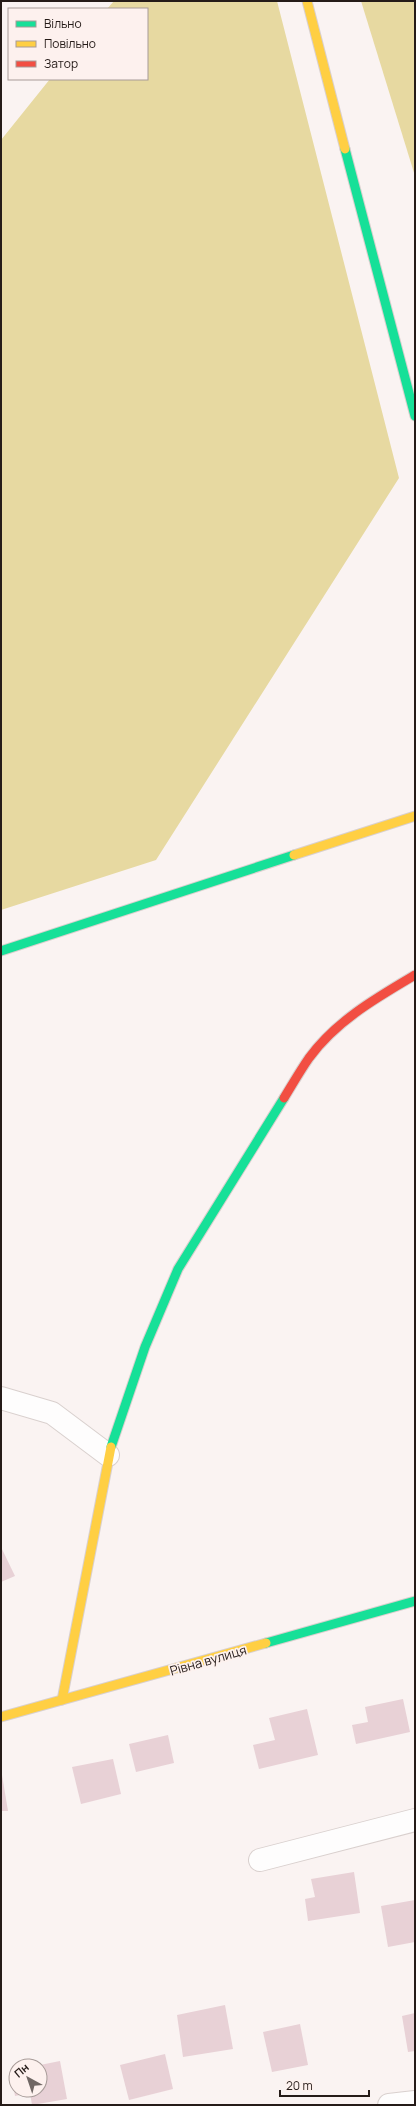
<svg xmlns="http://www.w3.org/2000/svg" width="416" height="2106" font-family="Manrope,sans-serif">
<rect width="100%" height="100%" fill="#faf3f2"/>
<!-- green -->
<g fill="#e7d9a1">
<polygon points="114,1 277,1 399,478 156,860 1,910 1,140 50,79 147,79 147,9 107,9"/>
<polygon points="361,1 415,1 415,176"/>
</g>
<!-- building -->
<g fill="#e8d1d6">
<polygon points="1,1547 15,1576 1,1582"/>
<polygon points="403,1699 410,1732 356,1744 352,1725 368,1722 365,1707"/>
<polygon points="307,1709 318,1755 259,1769 253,1745 275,1740 269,1718"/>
<polygon points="168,1735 174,1763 136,1772 129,1744"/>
<polygon points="113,1759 121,1794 81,1804 72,1767"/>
<polygon points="1,1775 2,1775 8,1811 1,1811"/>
<polygon points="354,1872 360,1913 308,1921 305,1899 315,1897 311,1879"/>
<polygon points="415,1900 415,1942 388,1947 381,1906"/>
<polygon points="225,2005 233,2049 183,2057 177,2015"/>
<polygon points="415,2013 415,2051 408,2052 402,2016"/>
<polygon points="300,2024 308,2065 272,2072 263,2032"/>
<polygon points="165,2054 173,2089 129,2100 120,2065"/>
<polygon points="60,2061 67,2099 32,2105 30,2093 15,2096 12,2079 16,2078 16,2090 40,2090 40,2065"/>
</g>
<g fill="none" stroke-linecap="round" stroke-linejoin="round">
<!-- street casing -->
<g stroke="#d9d0ce" stroke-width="24">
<g id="street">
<polyline points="1,1398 52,1413 108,1455"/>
<polyline points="260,1860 415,1820"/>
<polyline points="389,2105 415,2102"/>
</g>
</g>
<!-- fast casing -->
<g stroke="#d9d0ce" stroke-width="11">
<g id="fast">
<polyline points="345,149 415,416"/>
<polyline points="1,951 294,855"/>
<polyline points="111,1447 145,1347 178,1269 284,1098"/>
<polyline points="266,1643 415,1601"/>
</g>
</g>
<!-- slow casing -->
<g stroke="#d9d0ce" stroke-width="11">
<g id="slow">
<polyline points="307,1 345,149"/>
<polyline points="294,855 415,816"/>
<polyline points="62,1700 111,1447"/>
<polyline points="1,1717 266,1643"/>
</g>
</g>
<!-- jam casing -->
<g stroke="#d9d0ce" stroke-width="11">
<path id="jam" d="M284 1098C292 1085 300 1071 309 1058 336 1021 376 998 415 975"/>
</g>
<!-- street -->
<use href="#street" stroke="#fefdfd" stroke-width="22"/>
<!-- fast -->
<use href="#fast" stroke="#16e098" stroke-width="9"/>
<!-- slow -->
<use href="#slow" stroke="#ffcf43" stroke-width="9"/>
<!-- jam -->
<use href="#jam" stroke="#f24e42" stroke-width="9"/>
</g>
<g text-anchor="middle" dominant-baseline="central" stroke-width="3.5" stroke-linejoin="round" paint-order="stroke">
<!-- street labels -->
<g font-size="13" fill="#251b18" stroke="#fdf1ee">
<text transform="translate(208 1660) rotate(-16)">Рівна вулиця</text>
</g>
</g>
<!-- border -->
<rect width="416" height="2106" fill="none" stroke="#251b18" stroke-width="4"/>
<!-- legend -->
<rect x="8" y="8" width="140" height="72" fill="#fdf1ee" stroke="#a79b98"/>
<rect x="16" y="21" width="20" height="6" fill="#16e098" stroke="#a79b98"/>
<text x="44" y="28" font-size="12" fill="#251b18">Вільно</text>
<rect x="16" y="41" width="20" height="6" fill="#ffcf43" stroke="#a79b98"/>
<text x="44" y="48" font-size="12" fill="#251b18">Повільно</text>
<rect x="16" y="61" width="20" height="6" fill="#f24e42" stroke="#a79b98"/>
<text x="44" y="68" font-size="12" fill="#251b18">Затор</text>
<!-- north arrow -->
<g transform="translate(28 2078) rotate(320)"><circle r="19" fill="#fdf1ee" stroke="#a79b98"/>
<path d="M0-3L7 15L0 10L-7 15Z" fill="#706764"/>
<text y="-6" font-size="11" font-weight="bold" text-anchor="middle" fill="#251b18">Пн</text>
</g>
<!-- scale -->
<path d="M280 2090v6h89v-6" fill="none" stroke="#251b18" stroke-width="2"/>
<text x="286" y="2090" font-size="12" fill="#251b18" stroke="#fdf1ee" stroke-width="3" paint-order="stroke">20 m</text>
</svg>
